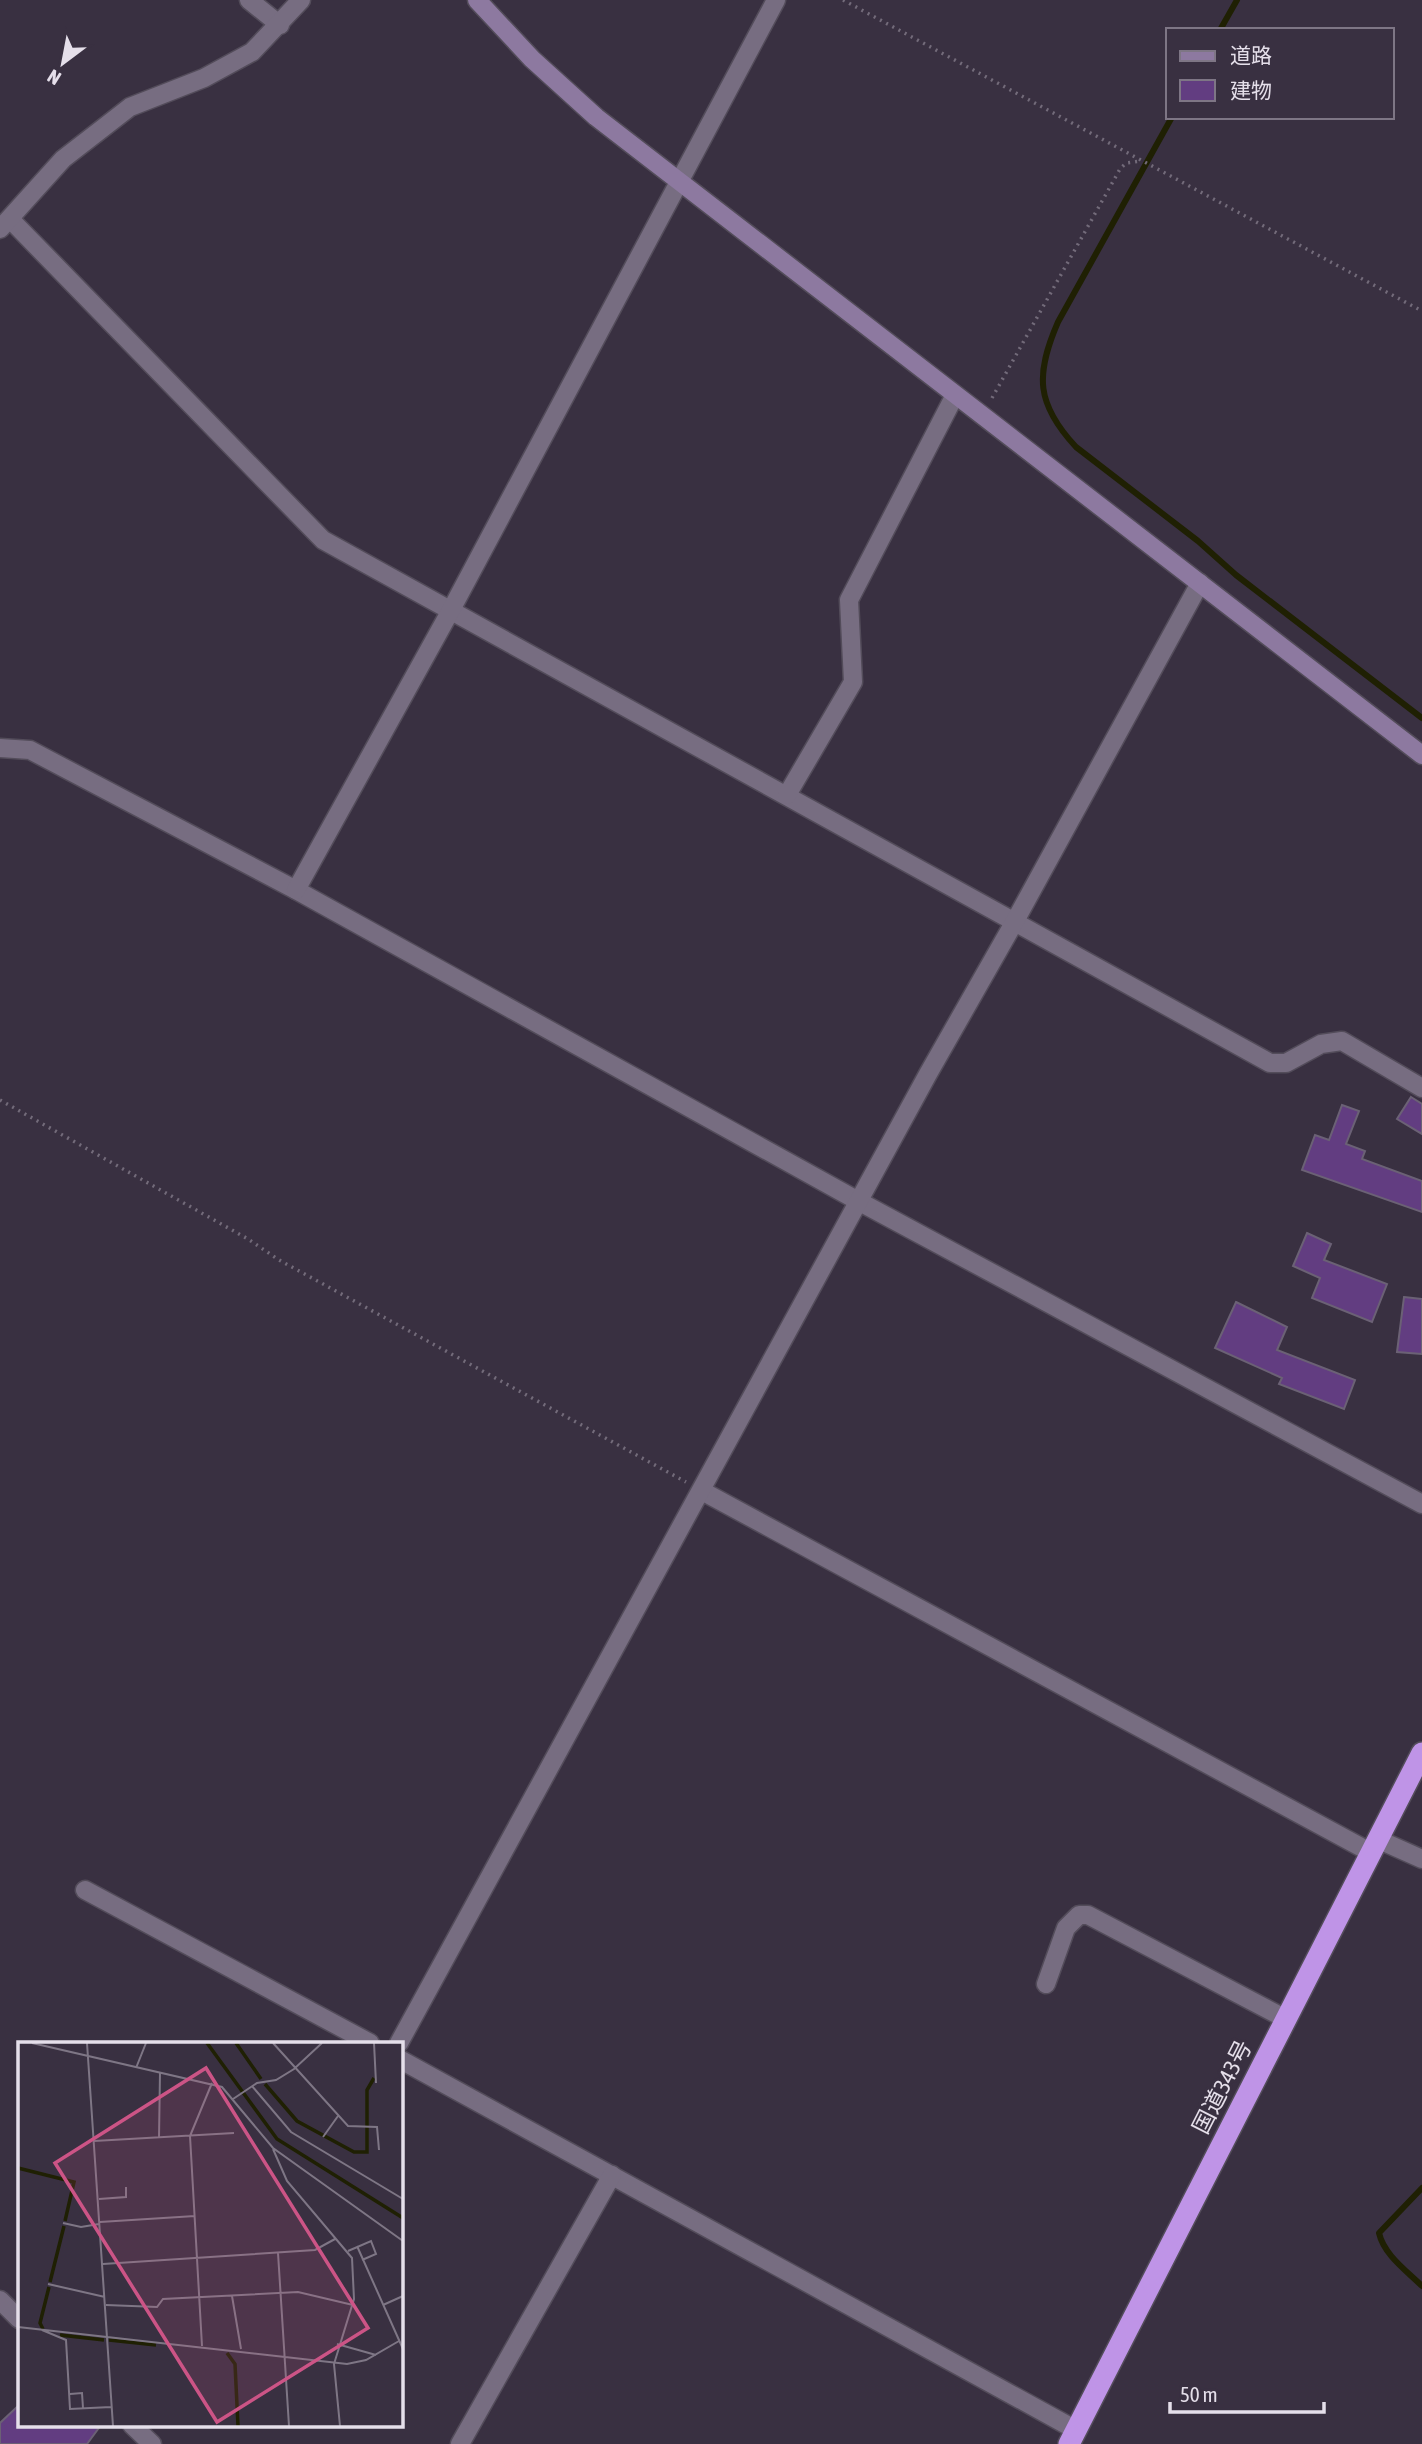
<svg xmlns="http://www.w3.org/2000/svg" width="1422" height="2444" font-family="'Asap Condensed','Noto Sans JP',sans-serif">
<rect width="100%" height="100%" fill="#393041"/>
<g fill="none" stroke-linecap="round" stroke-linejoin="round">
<!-- stream -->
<g stroke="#1f2003" stroke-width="6">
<polyline points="1220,30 1237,0"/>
<path d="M1172 117 1058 322C1035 375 1036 404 1076 447L1198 541 1236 575 1422 718"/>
<path d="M1422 2188 1379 2233C1384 2255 1407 2271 1422 2286"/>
</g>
</g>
<!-- building -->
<g fill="#623d81" stroke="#6b6175" stroke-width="2">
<polygon points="1411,1097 1422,1104 1422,1134 1397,1119"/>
<polygon points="1342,1105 1359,1111 1346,1144 1365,1151 1362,1159 1422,1181 1422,1212 1302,1170 1315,1135 1329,1140"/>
<polygon points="1307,1233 1331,1244 1324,1260 1387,1284 1372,1322 1312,1298 1320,1278 1293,1266"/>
<polygon points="1404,1297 1422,1299 1422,1354 1397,1352"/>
<polygon points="1236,1302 1287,1327 1277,1350 1355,1380 1344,1409 1279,1384 1282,1378 1215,1348"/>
<polygon points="19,2405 19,2425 101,2425 87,2444 0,2444 0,2423"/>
</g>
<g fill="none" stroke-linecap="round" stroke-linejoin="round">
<!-- street casing -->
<g stroke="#534c5a" stroke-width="21">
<g id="street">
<polyline points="249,0 280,25"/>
<polyline points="10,219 323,540 1270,1063 1286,1063 1321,1044 1342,1041 1422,1088"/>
<polyline points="0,229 63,159 103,128 130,107 204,78 252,52 301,0"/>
<polyline points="0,748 30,750 296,890 860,1202 1422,1504"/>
<polyline points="787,795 853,682 849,600 955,395"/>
<polyline points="296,890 451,610 776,0"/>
<polyline points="702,1491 1370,1852"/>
<polyline points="1377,1839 1422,1859"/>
<polyline points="85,1890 370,2043"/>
<polyline points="1046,1984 1066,1928 1079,1915 1088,1915 1286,2019"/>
<polyline points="399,2043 928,1074 1015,921 1200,583"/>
<polyline points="401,2060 1076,2430"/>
<polyline points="0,2300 19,2319"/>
<polyline points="132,2425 152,2444"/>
<polyline points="460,2444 612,2175"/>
</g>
</g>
<!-- secondary casing -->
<g stroke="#534c5a" stroke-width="21">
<polyline id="secondary" points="477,0 532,59 596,117 1422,755"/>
</g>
<!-- highway casing -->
<g stroke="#534c5a" stroke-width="24">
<polyline id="highway" points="1069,2444 1422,1753"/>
</g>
<!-- path -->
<g stroke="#736b7a" stroke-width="3.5" stroke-dasharray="2 5" stroke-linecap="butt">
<polyline points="843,0 1422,311"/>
<polyline points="992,398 1120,169 1126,163 1141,161"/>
<polyline points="0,1100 248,1239 279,1260 686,1482"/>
</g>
<!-- street -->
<use href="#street" stroke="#776d81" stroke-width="18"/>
<!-- secondary -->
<use href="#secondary" stroke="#8d79a0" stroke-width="18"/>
<!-- highway -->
<use href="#highway" stroke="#bf94e7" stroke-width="21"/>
</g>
<g text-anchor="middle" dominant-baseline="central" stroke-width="6" stroke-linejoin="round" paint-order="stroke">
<!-- street labels -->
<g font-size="23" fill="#e5dfea" stroke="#393041">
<text transform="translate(1222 2087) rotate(-63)">国道343号</text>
</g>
</g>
<!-- overview -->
<g transform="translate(18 2042)">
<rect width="385" height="385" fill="#393041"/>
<path fill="none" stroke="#1f2003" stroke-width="3.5" d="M189 1 259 97 385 176M218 1 243 37M247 42 279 79 336 110H349V48L356 36M0 126 56 140 47 179M32 240 46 184M25 287 22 281 31 245M42 293 86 298M91 298 138 303M209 311 217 322 220 384"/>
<path fill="none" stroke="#7e7685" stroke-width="2" d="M14 1 204 45 255 106 385 199M69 1 95 384M255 1 330 84 359 85 361 108M356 1 358 41M118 26 128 1M234 44 273 90 385 157M215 57 239 41 258 38 276 27 304 1M305 95 320 74M141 96 142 30M76 99 216 91M255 107 269 139 334 216 336 257 316 322 322 384M81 157 108 155V145M82 180 177 174M45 181 63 185 81 182M339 204 385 307M330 209 353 199 358 212 344 218M260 211 271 384M85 222 297 208 317 197M30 242 87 255M214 254 223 307M88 263 139 265 145 257 280 250 335 263M365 263 385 254M0 285 329 322 348 318 381 299M24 288 48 298 52 367 93 365M319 302 358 313M184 304 172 94 194 41M52 352 64 351 65 366"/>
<path fill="#cc5486" fill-opacity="0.15" stroke="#cc5486" stroke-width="3.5" d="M188 26 350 286 199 380 37 121Z"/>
<rect width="385" height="385" fill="none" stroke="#e5dfea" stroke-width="3.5"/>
</g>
<!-- legend -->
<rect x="1166" y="28" width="228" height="91" fill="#393041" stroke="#7e7685" stroke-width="2"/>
<rect x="1180" y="51" width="35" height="10" fill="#8d79a0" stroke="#7e7685" stroke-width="2"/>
<text x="1230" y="63" font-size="21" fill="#e5dfea">道路</text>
<rect x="1180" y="80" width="35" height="21" fill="#623d81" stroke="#7e7685" stroke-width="2"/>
<text x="1230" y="98" font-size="21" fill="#e5dfea">建物</text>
<!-- north arrow -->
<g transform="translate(63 63) rotate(212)" stroke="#393041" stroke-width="5" paint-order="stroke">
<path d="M0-5L12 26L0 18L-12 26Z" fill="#e5dfea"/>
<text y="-10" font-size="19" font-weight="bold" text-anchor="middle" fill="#e5dfea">N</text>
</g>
<!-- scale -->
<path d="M1170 2402v10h154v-10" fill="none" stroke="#e5dfea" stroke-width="3.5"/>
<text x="1180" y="2402" font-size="21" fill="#e5dfea" stroke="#393041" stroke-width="5" paint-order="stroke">50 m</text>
</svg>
